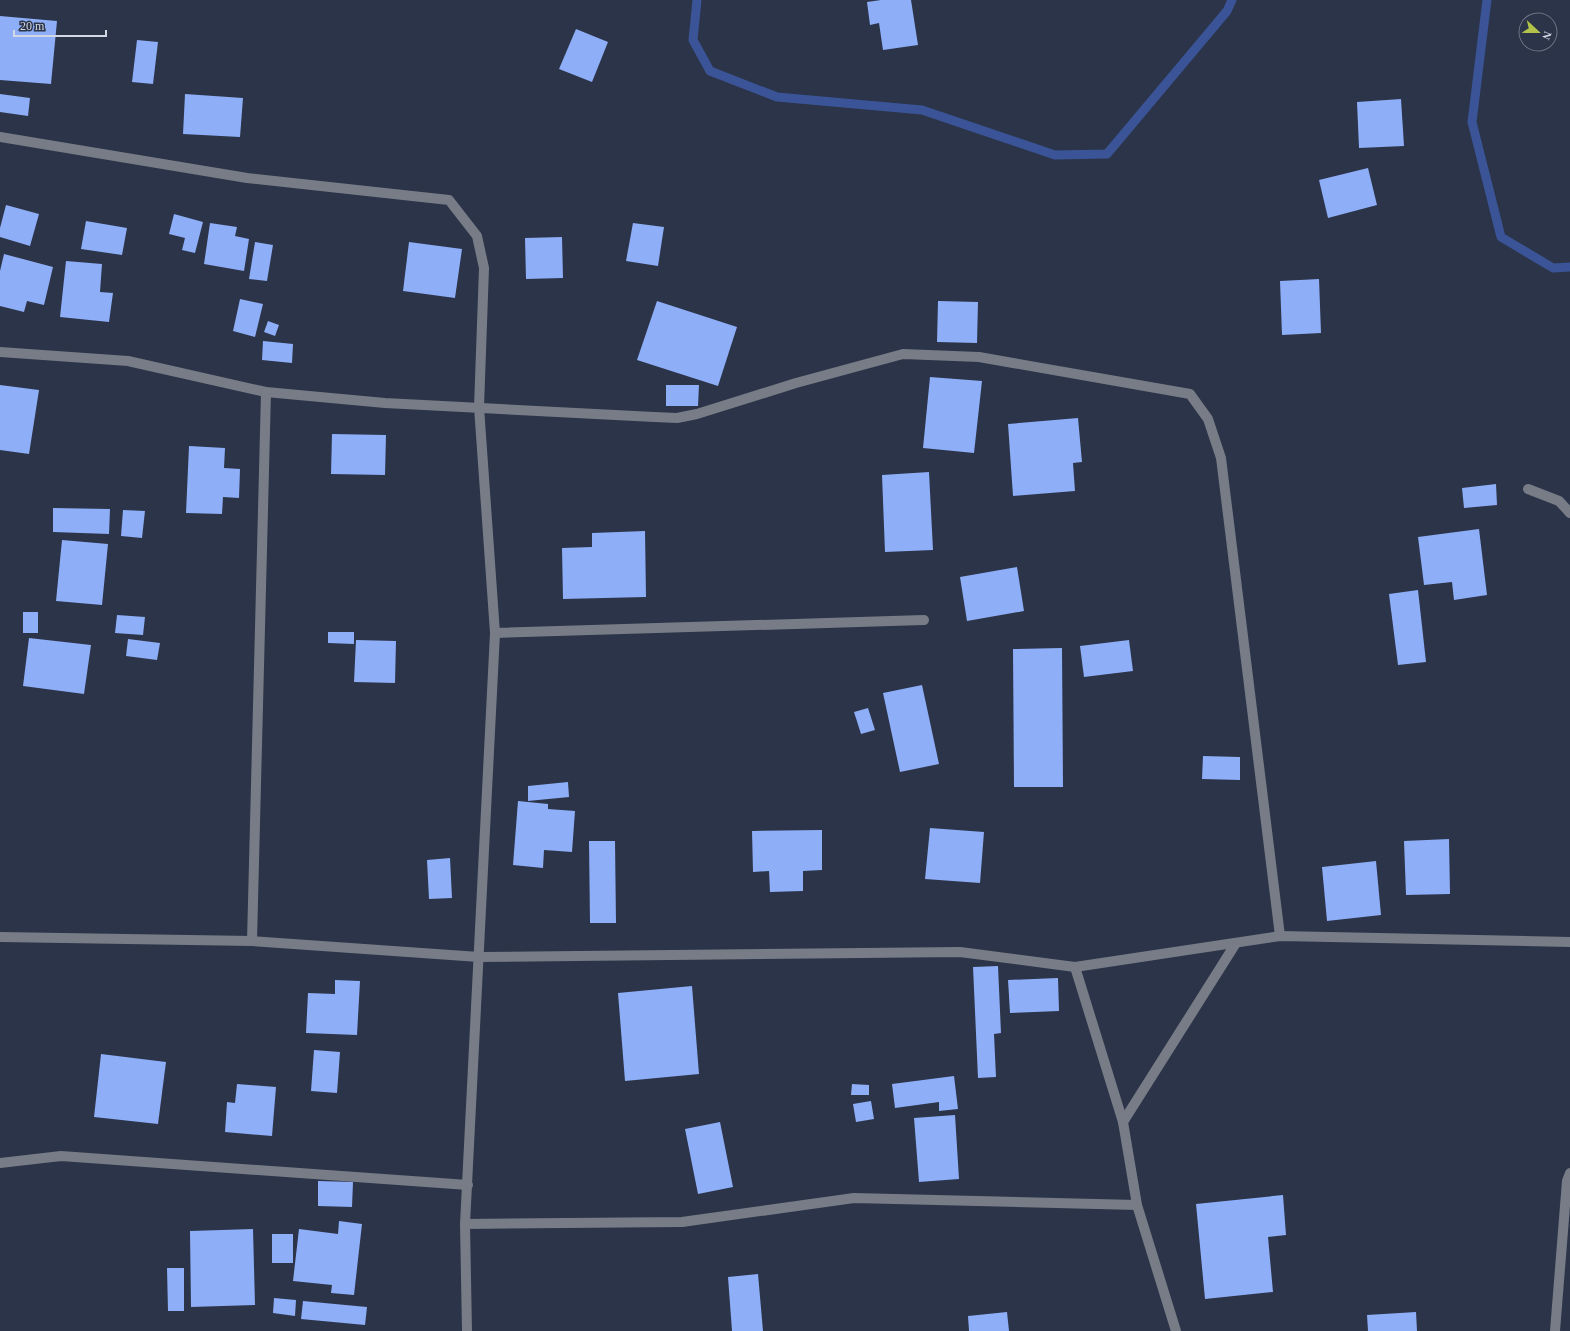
<svg xmlns="http://www.w3.org/2000/svg" width="1570" height="1331" font-family="Georgia,serif">
<rect width="100%" height="100%" fill="#2b3448"/>
<g fill="none" stroke-linecap="round" stroke-linejoin="round">
<!-- stream -->
<g stroke="#3a5497" stroke-width="9">
<polyline points="697,0 693,40 710,71 777,97 922,110 1055,155 1107,154 1227,11 1232,0"/>
<polyline points="1487,0 1472,122 1501,237 1553,268 1570,267"/>
</g>
</g>
<!-- building -->
<g fill="#8eaef8">
<polygon points="881,0 911,0 918,45 883,50 879,23 870,25 867,2"/>
<polygon points="0,16 57,21 51,84 0,80"/>
<polygon points="576,29 608,42 592,82 559,69"/>
<polygon points="137,40 158,42 153,84 132,82"/>
<polygon points="0,94 30,98 28,116 0,112"/>
<polygon points="185,94 243,98 240,137 183,134"/>
<polygon points="1401,99 1404,146 1359,148 1357,102"/>
<polygon points="1368,168 1377,205 1328,218 1319,180"/>
<polygon points="6,205 39,214 30,246 0,237 0,228"/>
<polygon points="174,214 203,222 195,253 182,250 185,238 169,234"/>
<polygon points="86,221 127,228 122,255 81,249"/>
<polygon points="210,223 237,227 235,236 249,239 244,271 204,264"/>
<polygon points="633,223 664,227 658,266 626,261"/>
<polygon points="562,237 563,278 526,279 525,238"/>
<polygon points="255,242 273,245 267,281 249,279"/>
<polygon points="409,242 462,249 455,298 403,291"/>
<polygon points="4,254 53,267 44,305 27,301 24,312 0,306 0,271"/>
<polygon points="66,261 102,264 100,292 113,293 109,322 60,317"/>
<polygon points="1319,279 1321,333 1282,335 1280,281"/>
<polygon points="240,299 263,304 255,337 233,331"/>
<polygon points="657,301 737,327 718,386 637,360"/>
<polygon points="938,301 978,302 977,343 937,342"/>
<polygon points="268,321 279,325 275,336 264,332"/>
<polygon points="263,341 293,344 292,363 262,360"/>
<polygon points="930,377 982,381 974,453 923,448"/>
<polygon points="0,385 39,390 29,454 0,450"/>
<polygon points="666,385 699,385 698,406 666,406"/>
<polygon points="1078,418 1082,462 1073,463 1075,491 1013,496 1008,424"/>
<polygon points="332,434 386,435 385,475 331,474"/>
<polygon points="189,446 225,448 224,468 240,469 239,498 223,497 222,514 186,513"/>
<polygon points="929,472 933,550 885,552 882,475"/>
<polygon points="1496,484 1497,505 1464,508 1462,488"/>
<polygon points="53,508 110,509 109,534 53,532"/>
<polygon points="123,510 145,511 142,538 121,536"/>
<polygon points="1479,529 1487,595 1454,600 1452,582 1424,585 1418,537"/>
<polygon points="645,531 646,597 563,599 562,548 592,547 592,533"/>
<polygon points="62,540 108,544 102,605 56,601"/>
<polygon points="1017,567 1024,611 967,621 960,577"/>
<polygon points="1418,590 1426,662 1398,665 1389,594"/>
<rect x="23" y="612" width="15" height="21"/>
<polygon points="117,615 145,617 143,635 115,633"/>
<polygon points="328,632 354,632 354,644 328,643"/>
<polygon points="29,638 91,645 84,694 23,686"/>
<polygon points="128,639 160,643 157,660 126,656"/>
<polygon points="356,640 396,641 395,683 354,682"/>
<polygon points="1129,640 1133,671 1084,677 1080,646"/>
<polygon points="1062,648 1063,787 1014,787 1013,649"/>
<polygon points="922,685 939,764 900,772 883,693"/>
<polygon points="868,708 875,730 861,734 854,712"/>
<polygon points="1203,756 1240,757 1240,780 1202,779"/>
<polygon points="568,782 569,797 528,801 528,786"/>
<polygon points="518,801 548,804 548,809 575,811 572,852 544,850 543,868 513,865"/>
<polygon points="930,828 984,832 980,883 925,879"/>
<polygon points="822,830 822,870 803,871 803,891 770,892 769,871 753,872 752,831"/>
<polygon points="1449,839 1450,894 1406,895 1404,841"/>
<polygon points="589,841 615,841 616,923 590,923"/>
<polygon points="450,858 452,898 429,899 427,860"/>
<polygon points="1376,861 1381,915 1327,921 1322,867"/>
<polygon points="998,966 1001,1033 994,1034 996,1077 978,1078 973,967"/>
<polygon points="1058,978 1059,1011 1010,1013 1008,980"/>
<polygon points="335,980 360,981 357,1035 306,1033 308,993 335,994"/>
<polygon points="692,986 699,1074 625,1081 618,993"/>
<polygon points="314,1050 340,1052 337,1093 311,1091"/>
<polygon points="101,1054 166,1062 158,1124 94,1117"/>
<polygon points="954,1076 958,1109 939,1111 939,1102 895,1108 892,1084"/>
<polygon points="237,1084 276,1087 272,1136 225,1132 227,1102 235,1103"/>
<polygon points="852,1084 869,1085 869,1095 851,1095"/>
<polygon points="871,1101 874,1119 856,1122 853,1104"/>
<polygon points="955,1115 959,1179 919,1182 914,1118"/>
<polygon points="720,1122 733,1187 698,1194 685,1129"/>
<polygon points="318,1181 353,1182 352,1207 318,1206"/>
<polygon points="1283,1195 1286,1235 1268,1237 1273,1292 1205,1299 1196,1204"/>
<polygon points="339,1221 362,1224 354,1295 331,1293 332,1285 293,1281 299,1229 338,1234"/>
<polygon points="253,1229 255,1305 191,1307 190,1231"/>
<rect x="272" y="1234" width="21" height="29"/>
<polygon points="167,1268 184,1268 184,1311 168,1311"/>
<polygon points="758,1274 763,1331 732,1331 728,1277"/>
<polygon points="274,1298 296,1300 295,1316 273,1313"/>
<polygon points="303,1301 367,1307 365,1325 301,1319"/>
<polygon points="1007,1312 1009,1331 969,1331 968,1316"/>
<polygon points="1416,1312 1417,1331 1368,1331 1367,1315"/>
</g>
<g fill="none" stroke-linecap="round" stroke-linejoin="round">
<!-- minor -->
<g stroke="#777c86" stroke-width="10">
<polyline points="0,137 247,178 449,200 477,236 484,268 479,407 495,633 465,1224 467,1331"/>
<polyline points="0,352 128,361 266,392 385,403 654,417 677,418 697,414 796,383 903,354 979,357 1190,394 1208,419 1221,458 1280,936"/>
<polyline points="1528,489 1559,501 1570,513"/>
<polyline points="495,633 924,620"/>
<polyline points="0,937 252,941 479,957 960,952 1075,967 1280,936 1570,942"/>
<polyline points="252,941 266,392"/>
<polyline points="1075,967 1123,1122 1137,1205 1176,1331"/>
<polyline points="1123,1122 1236,943"/>
<polyline points="0,1163 61,1156 468,1185"/>
<polyline points="465,1224 682,1222 854,1198 1137,1205"/>
<polyline points="1555,1331 1567,1181 1570,1173"/>
</g>
</g>
<!-- north arrow -->
<g transform="translate(1538 32) rotate(112)"><circle r="19" fill="#2b3448" stroke="#6d7586"/>
<path d="M0-3L7 15L0 10L-7 15Z" fill="#b3c24b"/>
<text y="-6" font-size="11" font-weight="bold" text-anchor="middle" fill="#d1d7e3">N</text>
</g>
<!-- scale -->
<path d="M14 30v6h92v-6" fill="none" stroke="#d1d7e3" stroke-width="2"/>
<text x="20" y="30" font-size="12" fill="#d1d7e3" stroke="#2b3448" stroke-width="3" paint-order="stroke">20 m</text>
</svg>
